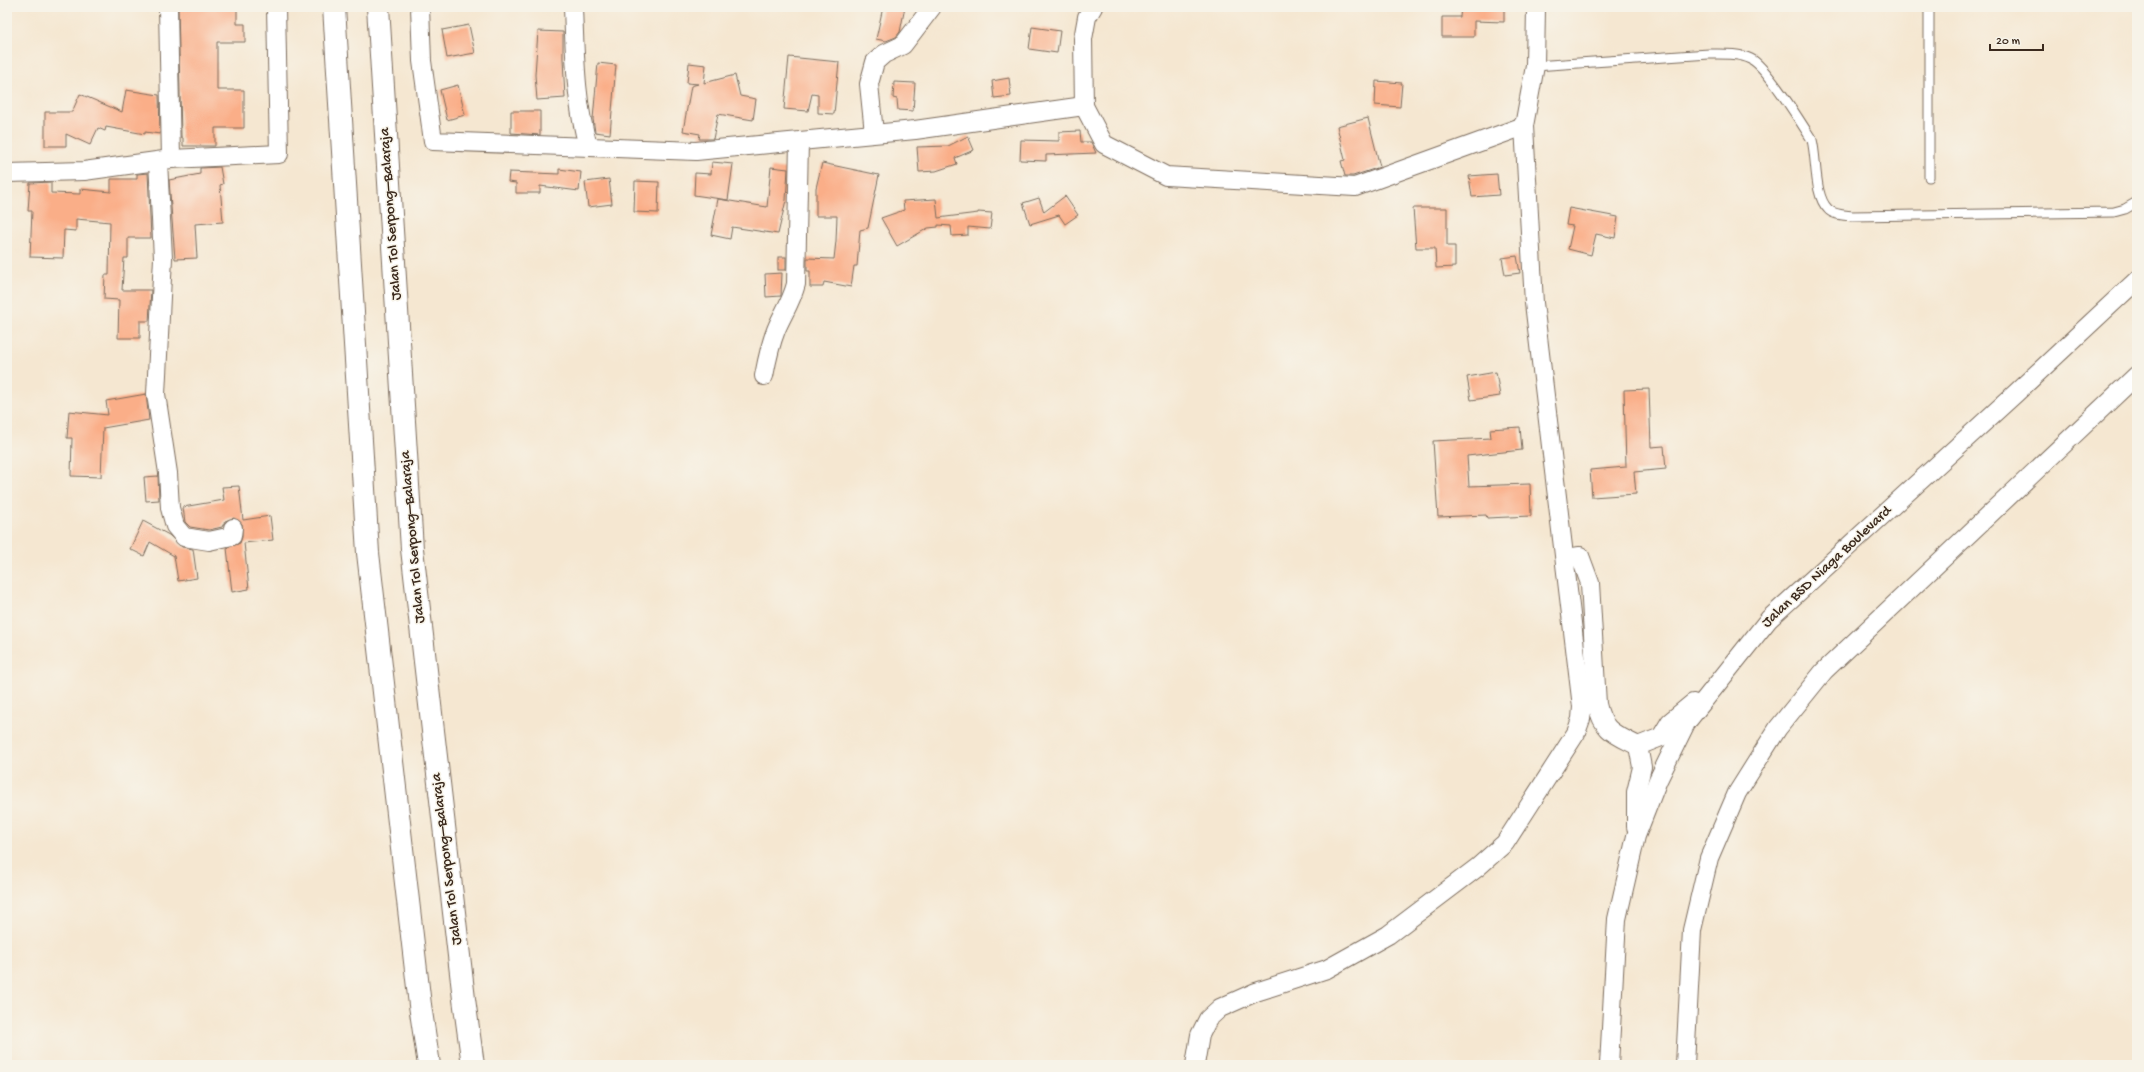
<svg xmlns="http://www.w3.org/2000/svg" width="2144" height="1072" font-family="'Gochi Hand',sans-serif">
<rect width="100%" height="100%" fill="#f7f3e8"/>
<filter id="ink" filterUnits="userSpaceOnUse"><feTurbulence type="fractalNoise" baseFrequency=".025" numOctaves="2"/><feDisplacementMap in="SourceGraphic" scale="8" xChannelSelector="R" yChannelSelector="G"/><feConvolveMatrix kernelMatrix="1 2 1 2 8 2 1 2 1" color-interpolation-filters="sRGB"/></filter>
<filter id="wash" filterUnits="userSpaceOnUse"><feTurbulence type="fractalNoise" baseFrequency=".012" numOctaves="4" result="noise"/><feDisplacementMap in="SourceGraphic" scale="16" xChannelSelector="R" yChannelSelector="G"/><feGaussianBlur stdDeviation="0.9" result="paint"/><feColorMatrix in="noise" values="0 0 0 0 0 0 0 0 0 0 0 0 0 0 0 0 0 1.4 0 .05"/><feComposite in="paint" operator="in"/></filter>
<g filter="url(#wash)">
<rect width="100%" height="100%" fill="#f5e7d1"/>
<g id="blocks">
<!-- building -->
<g fill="#faae88">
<polygon points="178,7 237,7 237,24 245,24 245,42 217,42 217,90 244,90 244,128 215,128 215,146 183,146 183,138 181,137"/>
<polygon points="883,7 905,7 900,32 896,37 886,41 876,39"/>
<polygon points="1461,7 1504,7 1504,22 1474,21 1474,37 1442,37 1442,17 1460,17"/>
<polygon points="469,25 475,53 447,58 442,30"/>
<polygon points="1032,27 1060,31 1057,53 1029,49"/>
<polygon points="538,31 563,32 563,59 565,98 537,100 535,75"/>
<polygon points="789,57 839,62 834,114 818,113 818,95 812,94 808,111 784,109"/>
<polygon points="598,63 616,65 610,134 595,132 593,119"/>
<polygon points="689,63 706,65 704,83 735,75 740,96 756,99 753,120 718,114 713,139 699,139 700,134 683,131 691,86 698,84 687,83"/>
<polygon points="1009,78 1011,96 994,98 992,81"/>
<polygon points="1376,81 1402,83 1400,107 1375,105"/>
<polygon points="894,82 915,83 913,111 898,110 897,99 893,98"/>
<polygon points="458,85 465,115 447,120 440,90"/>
<polygon points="126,90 159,95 160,134 145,132 145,134 106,127 105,131 98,128 90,145 66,134 66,146 45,146 45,112 72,112 80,94 122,112"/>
<polygon points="511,111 540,111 540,135 511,133"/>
<polygon points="1368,118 1380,167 1353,176 1345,176 1341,161 1345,160 1337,126"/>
<polygon points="1080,131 1081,142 1091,142 1096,153 1046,155 1046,161 1020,160 1021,140 1059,141 1059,132"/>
<polygon points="968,136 974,150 955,158 957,164 936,171 919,172 917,147 948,146"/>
<polygon points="712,162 733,164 728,200 694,195 695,173 711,174"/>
<polygon points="822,163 879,175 868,228 860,230 857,266 854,266 851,287 824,282 823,287 810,287 810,271 807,271 807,258 834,259 836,241 837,216 816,216 816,188"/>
<polygon points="220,167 223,184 220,185 223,222 195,224 197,258 175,259 169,180 200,174 200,168"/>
<polygon points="771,167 788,169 786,200 778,234 732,227 730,239 711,235 718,199 767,207"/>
<polygon points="559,169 581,172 579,191 540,186 540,193 516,193 516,183 508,182 509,172 559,174"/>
<polygon points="148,173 151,238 128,238 128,258 124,258 122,290 151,290 149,321 140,321 140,338 118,338 119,300 104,299 105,275 109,275 110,222 76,219 76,231 64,230 63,258 30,257 32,211 28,211 30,183 51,182 51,193 80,194 80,189 111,192 111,179 137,179 137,174"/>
<polygon points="1497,174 1499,195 1472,197 1469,176"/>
<polygon points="609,179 612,204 588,207 585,182"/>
<polygon points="635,181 659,182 658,213 634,212"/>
<polygon points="1065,196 1078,215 1065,224 1059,215 1030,224 1023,203 1039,198 1044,212"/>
<polygon points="936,199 938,218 978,213 978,212 992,213 990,229 968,227 968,235 952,236 951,226 938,225 938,227 928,228 897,246 881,218 904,210 903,201"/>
<polygon points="1413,208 1447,208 1447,246 1455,246 1455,267 1436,268 1435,248 1416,248"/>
<polygon points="1569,208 1618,217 1615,238 1596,234 1591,255 1568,249 1573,226 1566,225"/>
<polygon points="1517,256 1520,273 1505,275 1502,258"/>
<rect x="778" y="257" width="8" height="13"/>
<polygon points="782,273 781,296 766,297 765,274"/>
<polygon points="1496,372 1500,396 1471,400 1467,377"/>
<polygon points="1649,389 1651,447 1664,446 1666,469 1634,472 1636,494 1592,497 1590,470 1626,467 1624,390"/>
<polygon points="146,394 149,420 103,428 101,477 71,476 72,438 67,438 69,411 108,415 106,401"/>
<polygon points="1520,427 1522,450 1467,456 1469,486 1530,484 1531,516 1487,518 1486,515 1438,517 1433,441 1491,438 1490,429"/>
<polygon points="158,476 159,500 146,501 144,477"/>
<polygon points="239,486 243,520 270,516 273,540 244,543 249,589 232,592 227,548 240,543 242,537 242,524 234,518 225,521 222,527 209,530 190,527 185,522 183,507 224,500 222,487"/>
<polygon points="143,521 169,535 182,547 193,549 197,578 178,581 174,556 150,542 144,556 130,549"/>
</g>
</g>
</g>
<g filter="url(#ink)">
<use href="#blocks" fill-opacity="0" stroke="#7c6c5d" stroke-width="1"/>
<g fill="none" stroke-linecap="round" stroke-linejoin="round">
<!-- service casing -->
<g stroke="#7c6c5d" stroke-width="11">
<g id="service">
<polyline points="1929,7 1929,177"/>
<path d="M1535 66 1709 54C1722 54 1739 53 1751 59 1766 66 1802 124 1812 140 1817 159 1814 196 1828 209 1833 215 1844 215 1852 216L2114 212 2125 209 2137 202"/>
</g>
</g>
<!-- minor casing -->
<g stroke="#7c6c5d" stroke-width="20">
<g id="minor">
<polyline points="168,7 171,159"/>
<polyline points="420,7 422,61 433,141 696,151 915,130 1084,106"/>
<path d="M573 7C575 54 575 101 588 146"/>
<polyline points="1093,7 1087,17 1083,39 1084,106 1104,144 1166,176 1355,187 1524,126"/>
<polyline points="874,133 869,84 875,62 884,54 903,45 932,7"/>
<polyline points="158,161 163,258 156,394 168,473 170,508 175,526 184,537 209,541 232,536 233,528"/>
<polyline points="7,173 84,171 171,159 279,154 276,7"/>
<path d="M764 376C767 360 770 345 776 330 783 313 791 303 796 284L799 142"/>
<path d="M1565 558 1580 556 1590 583 1597 704C1603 732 1615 734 1638 746L1661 737 1670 722 1693 703"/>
<polyline points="1636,827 1636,792 1642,767 1638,746"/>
<polyline points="1195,1065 1200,1035 1208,1019 1220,1008 1256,992 1327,969 1388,935 1478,867 1505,843 1576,733 1581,719 1582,707 1534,303 1524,126 1535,66 1536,7"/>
<polyline points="1609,1065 1617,919 1636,836 1658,780 1686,723 1769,619 2016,393 2137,280"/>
<polyline points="1685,1065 1692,930 1709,858 1737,793 1778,728 1824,671 2137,375"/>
</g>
</g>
<!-- motorway casing -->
<g stroke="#7c6c5d" stroke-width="24">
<g id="motorway">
<polyline points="334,7 368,553 420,1005 429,1065"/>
<polyline points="378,7 412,549 464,999 473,1065"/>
</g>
</g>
<!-- service -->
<use href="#service" stroke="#fff" stroke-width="9"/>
<!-- minor -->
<use href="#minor" stroke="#fff" stroke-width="18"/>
<!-- motorway -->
<use href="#motorway" stroke="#fff" stroke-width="22"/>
</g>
</g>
<g text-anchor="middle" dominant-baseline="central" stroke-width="3" stroke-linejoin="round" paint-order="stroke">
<!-- street labels -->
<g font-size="15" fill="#3b2a1e" stroke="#f7f3e8">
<text transform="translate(391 214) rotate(-94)">Jalan Tol Serpong–Balaraja</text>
<text transform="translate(413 537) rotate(-95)">Jalan Tol Serpong–Balaraja</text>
<text transform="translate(1827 567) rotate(-43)">Jalan BSD Niaga Boulevard</text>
<text transform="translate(447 859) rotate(-97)">Jalan Tol Serpong–Balaraja</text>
</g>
</g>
<!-- margin -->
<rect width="2144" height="1072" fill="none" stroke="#f7f3e8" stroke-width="24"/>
<!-- scale -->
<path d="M1990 44v6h53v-6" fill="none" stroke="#3b2a1e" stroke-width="2"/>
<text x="1996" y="44" font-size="12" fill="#3b2a1e" stroke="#f7f3e8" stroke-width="3" paint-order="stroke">20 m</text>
</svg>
